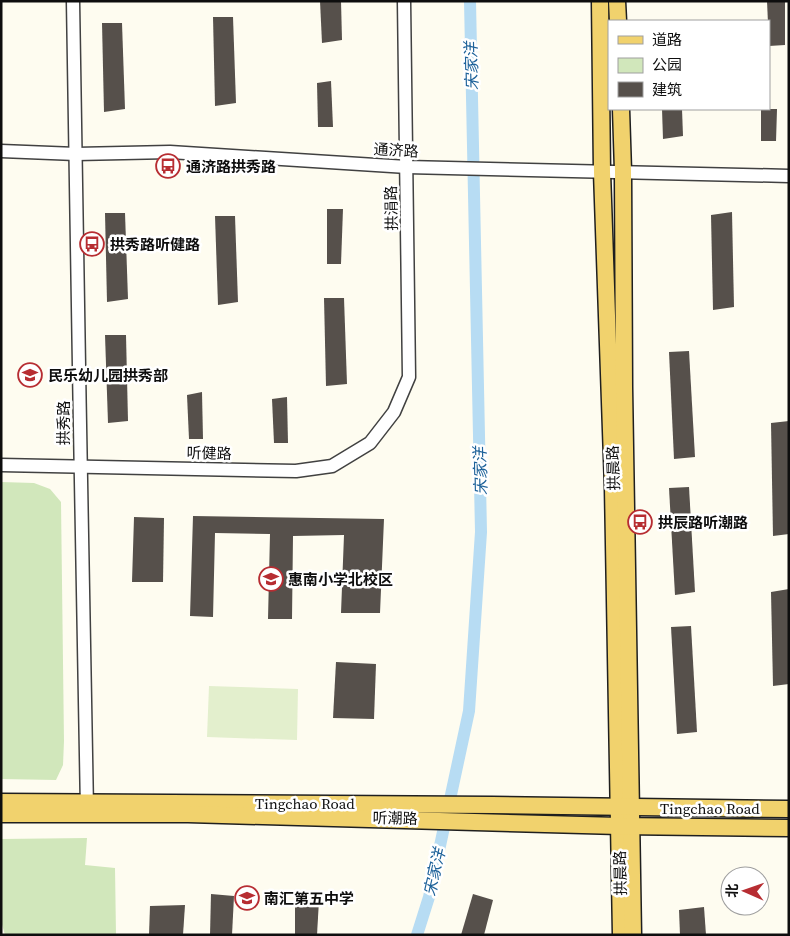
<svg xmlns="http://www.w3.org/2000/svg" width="790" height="936" font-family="'Source Serif 4','Noto Sans SC',serif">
<rect width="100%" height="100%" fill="#fefcf0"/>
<!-- green -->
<g fill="#d1e7bb">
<polygon points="1,482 34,483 50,489 61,502 64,741 63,765 56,780 1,779"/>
<polygon points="87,838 85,865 115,868 116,935 5,935 1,921 1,839"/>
</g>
<!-- pitch -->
<polygon fill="#e3efcd" points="209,686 298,689 297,740 207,737"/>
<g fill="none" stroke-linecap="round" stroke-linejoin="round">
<!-- canal -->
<polyline stroke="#b7dcf3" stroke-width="12" points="417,935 429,897 469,711 481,532 470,1"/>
</g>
<!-- building -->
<g fill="#56504b">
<polygon points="320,1 341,1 342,40 322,43"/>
<polygon points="767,1 785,1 785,45 769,46"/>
<polygon points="213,17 233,17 236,103 215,106"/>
<polygon points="102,23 122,23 125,109 104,112"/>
<polygon points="331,81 333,127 318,127 317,83"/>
<polygon points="662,109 682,109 683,136 663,139"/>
<polygon points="761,109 777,109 776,141 761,141"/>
<polygon points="327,209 343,209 341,264 327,264"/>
<polygon points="732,212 734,307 713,310 711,215"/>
<polygon points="105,213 125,213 128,299 107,302"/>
<polygon points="215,216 235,216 238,302 218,305"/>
<polygon points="324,298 344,298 347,384 326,386"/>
<polygon points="105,335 126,335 128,421 108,423"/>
<polygon points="689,351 695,457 674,459 669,352"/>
<polygon points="202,392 203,439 189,439 187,395"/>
<polygon points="287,397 288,443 274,443 272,399"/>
<polygon points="789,421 789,534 773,536 771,423"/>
<polygon points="689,487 695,592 675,595 669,488"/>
<polygon points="193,516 384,519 380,613 341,613 344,535 293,536 292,619 268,619 270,534 215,533 213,617 190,616"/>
<polygon points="134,517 164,518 163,582 132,582"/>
<polygon points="789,589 789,684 773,686 771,592"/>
<polygon points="691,626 697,732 677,734 671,627"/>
<polygon points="336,662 376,664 374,719 333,718"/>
<polygon points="211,894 234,896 232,935 210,935"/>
<polygon points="473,894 493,900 484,935 461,935"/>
<polygon points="295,898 319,900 317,935 295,935"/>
<polygon points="185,905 183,935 149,935 150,906"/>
<polygon points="704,907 706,935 680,935 679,910"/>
</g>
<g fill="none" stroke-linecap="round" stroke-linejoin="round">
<!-- minor casing -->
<g stroke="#414141" stroke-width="15">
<g id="minor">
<path d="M73 1C79 271 80 540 87 810"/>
<polyline points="1,151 76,154 170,152 407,167 789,176"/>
<polyline points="1,465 296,471 332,466 370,443 394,412 409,377 404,1"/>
</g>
</g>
<!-- major casing -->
<g stroke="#1f1f1f" stroke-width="19">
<g id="major">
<polyline points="600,1 602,172 613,488 621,935"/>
<polyline points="617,1 618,21"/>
<polyline points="621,109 623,171 624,387 633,935"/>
<polyline points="1,802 492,805 789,809"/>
<polyline points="1,814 188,814 619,826 789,828"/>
</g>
</g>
<!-- minor -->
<use href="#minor" stroke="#fff" stroke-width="12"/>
<!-- major -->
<use href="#major" stroke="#f1d26d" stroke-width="16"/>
</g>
<!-- icons -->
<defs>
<g id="bus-ring" transform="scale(1.25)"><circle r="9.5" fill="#fff" stroke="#b72d32" stroke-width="1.5"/><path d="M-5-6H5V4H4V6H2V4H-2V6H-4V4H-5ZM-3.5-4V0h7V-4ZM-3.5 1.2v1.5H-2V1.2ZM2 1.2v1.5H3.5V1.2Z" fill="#b72d32"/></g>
<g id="school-ring" transform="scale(1.25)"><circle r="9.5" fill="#fff" stroke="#b72d32" stroke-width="1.5"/><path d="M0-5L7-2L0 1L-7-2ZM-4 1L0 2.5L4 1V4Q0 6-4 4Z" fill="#b72d32"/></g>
</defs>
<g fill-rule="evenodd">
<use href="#bus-ring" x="168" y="166"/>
<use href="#bus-ring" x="92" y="244"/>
<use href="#school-ring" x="30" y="375"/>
<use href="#bus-ring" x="640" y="522"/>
<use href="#school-ring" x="271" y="579"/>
<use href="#school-ring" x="247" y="898"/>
</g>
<g text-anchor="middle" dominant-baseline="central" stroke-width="5" stroke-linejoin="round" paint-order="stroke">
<!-- street labels -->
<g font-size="15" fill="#0e0e0e" stroke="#fff">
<text transform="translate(396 150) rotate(3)">通济路</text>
<text transform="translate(391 208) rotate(-91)">拱涓路</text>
<text transform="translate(63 423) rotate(-90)">拱秀路</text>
<text transform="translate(209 453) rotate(1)">听健路</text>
<text transform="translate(613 468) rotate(-92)">拱晨路</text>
<text x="305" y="803">Tingchao Road</text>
<text x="710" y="808">Tingchao Road</text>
<text transform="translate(395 818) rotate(1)">听潮路</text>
<text transform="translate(620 873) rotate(-91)">拱晨路</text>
</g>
<!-- poi labels -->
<g font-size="15" font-weight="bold" fill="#0e0e0e" stroke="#fff" text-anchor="start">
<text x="186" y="166">通济路拱秀路</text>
<text x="110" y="244">拱秀路听健路</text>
<text x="48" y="375">民乐幼儿园拱秀部</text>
<text x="658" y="522">拱辰路听潮路</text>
<text x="288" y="579">惠南小学北校区</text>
<text x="264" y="898">南汇第五中学</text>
</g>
<!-- water labels -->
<g font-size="16" font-style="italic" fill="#1e629a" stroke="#fff">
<text transform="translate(471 66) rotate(-91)">宋家洋</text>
<text transform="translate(480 471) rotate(-91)">宋家洋</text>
<text transform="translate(434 872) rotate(-77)">宋家洋</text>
</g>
</g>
<!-- border -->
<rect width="790" height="936" fill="none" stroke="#0e0e0e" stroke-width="5"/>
<!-- legend -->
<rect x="608" y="20" width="162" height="90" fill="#ffffff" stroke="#9f9f9f"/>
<rect x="618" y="36" width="25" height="8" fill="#f1d26d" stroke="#9f9f9f"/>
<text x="652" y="45" font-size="15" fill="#0e0e0e">道路</text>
<rect x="618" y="58" width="25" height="15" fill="#d1e7bb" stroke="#9f9f9f"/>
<text x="652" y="70" font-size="15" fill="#0e0e0e">公园</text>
<rect x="618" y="82" width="25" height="15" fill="#56504b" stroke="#9f9f9f"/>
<text x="652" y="95" font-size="15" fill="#0e0e0e">建筑</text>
<!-- north arrow -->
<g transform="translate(745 891) rotate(272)"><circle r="24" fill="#ffffff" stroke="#9f9f9f"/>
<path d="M0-4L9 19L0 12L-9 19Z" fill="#b72d32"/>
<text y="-8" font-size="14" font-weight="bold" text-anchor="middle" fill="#0e0e0e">北</text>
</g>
</svg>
